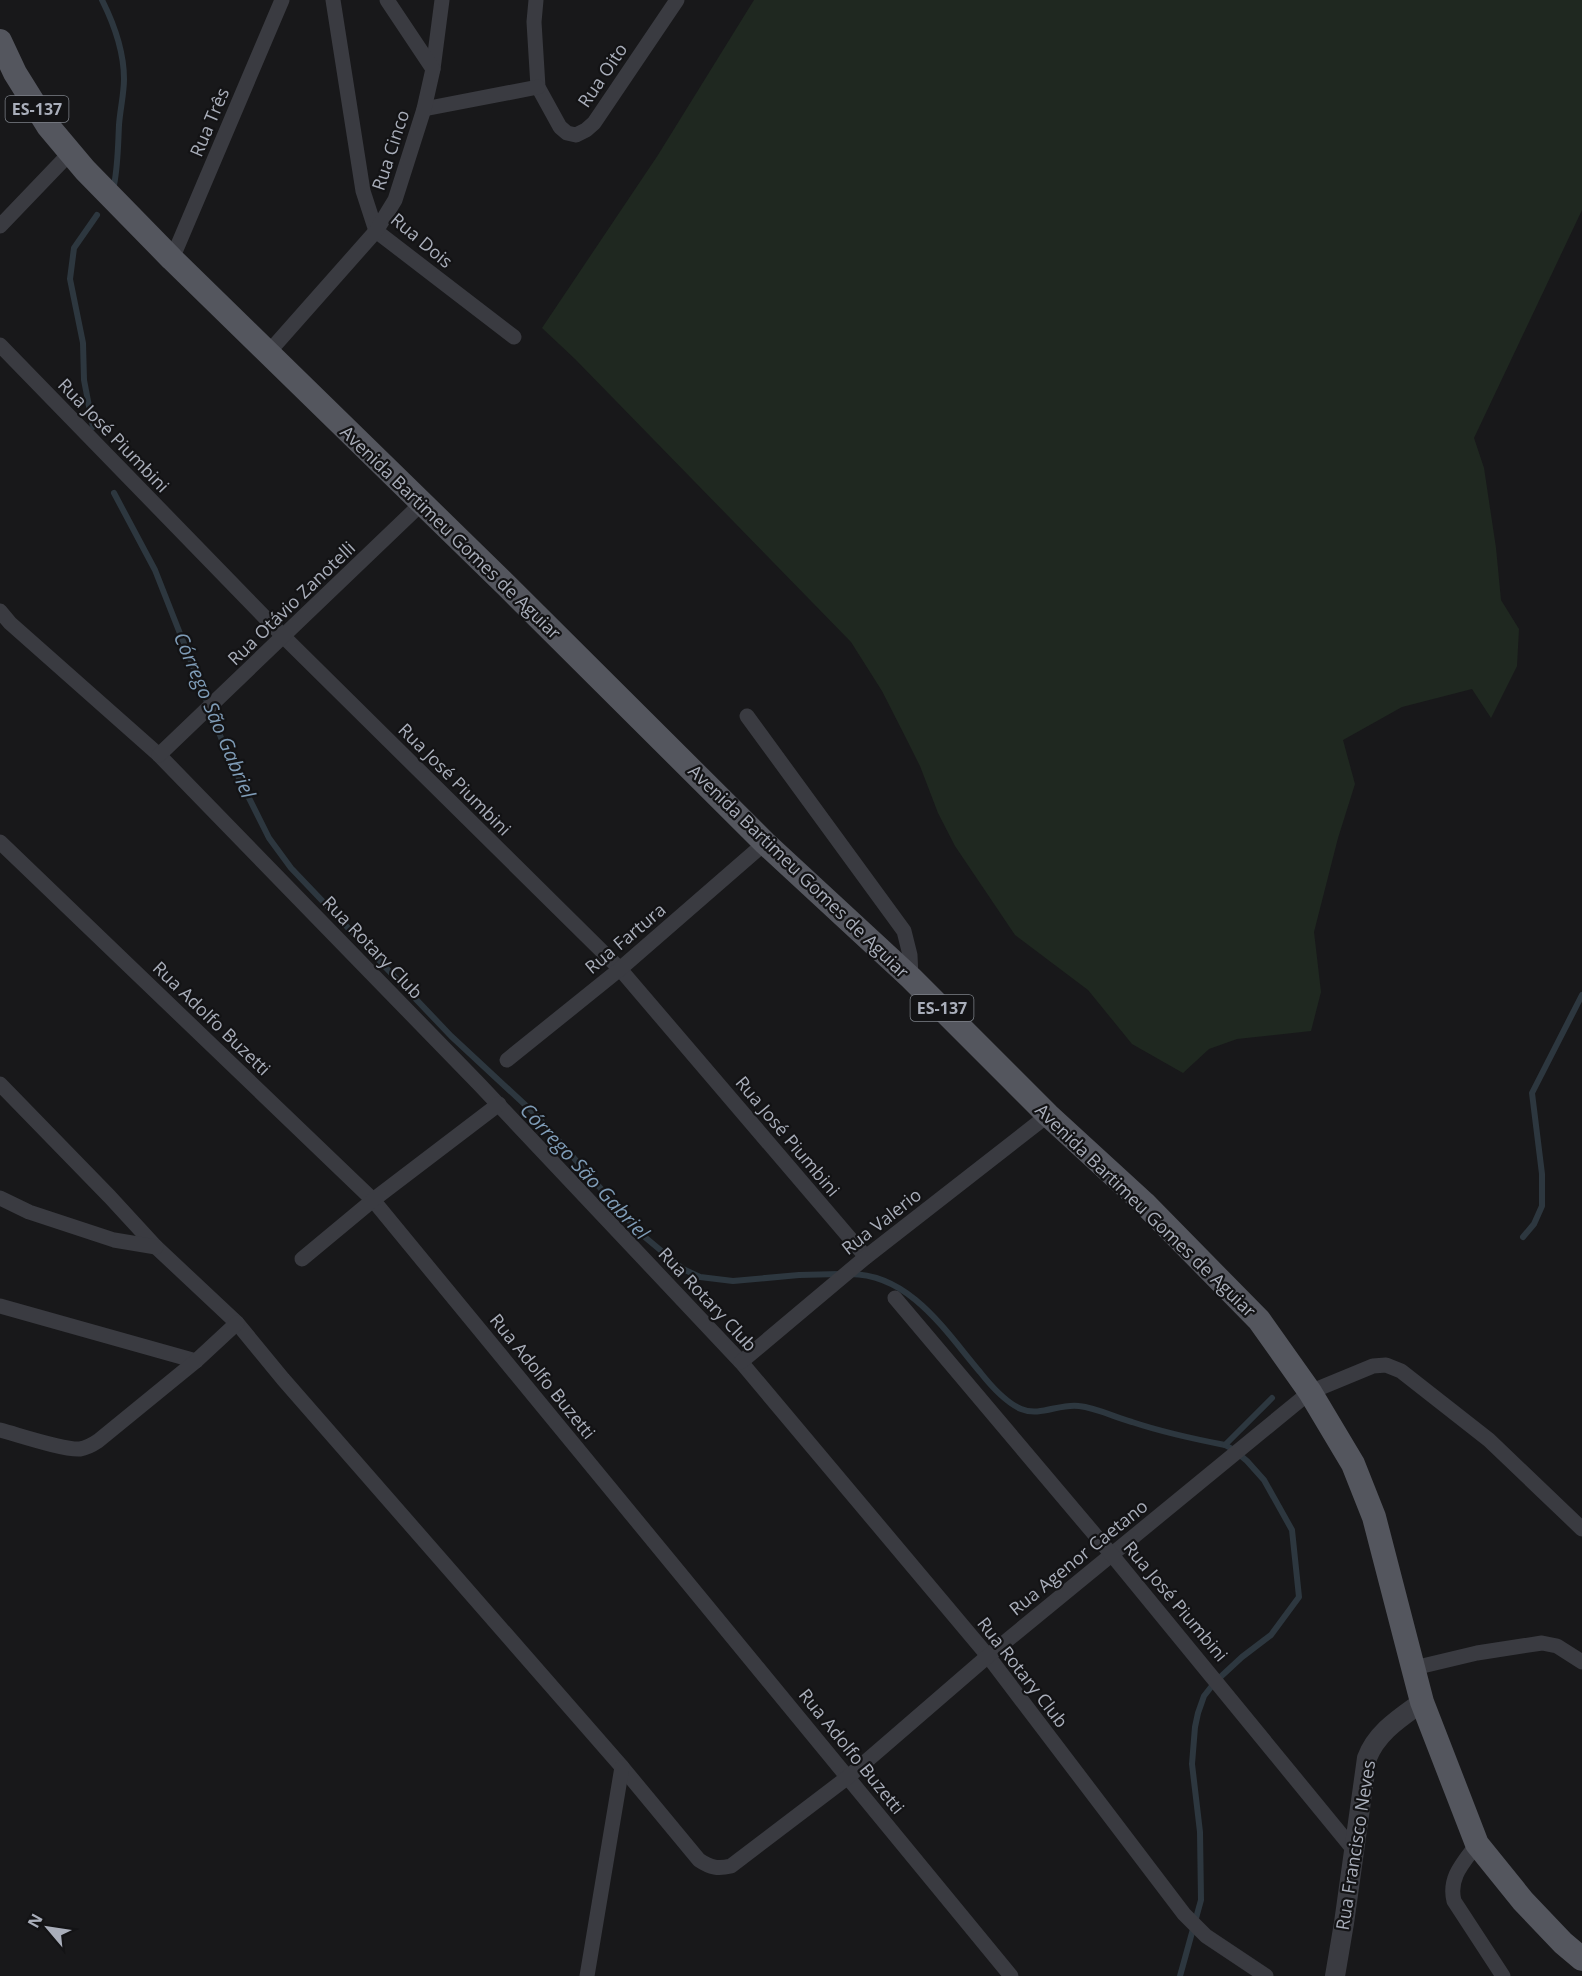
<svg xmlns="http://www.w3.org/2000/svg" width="1582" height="1976" font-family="'Open Sans',sans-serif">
<rect width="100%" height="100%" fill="#18181a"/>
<!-- green -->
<polygon fill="#1f2820" points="754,0 1582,0 1582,210 1474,438 1484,468 1496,548 1501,600 1519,629 1517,666 1491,718 1472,689 1402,707 1343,740 1355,784 1338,838 1314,932 1321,992 1311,1031 1237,1039 1209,1049 1183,1073 1132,1044 1088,990 1015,935 955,846 938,813 920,766 909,744 882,691 851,642 575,359 542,328 658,155"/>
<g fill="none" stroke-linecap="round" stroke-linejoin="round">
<!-- stream -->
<g stroke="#2d373f" stroke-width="6">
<path d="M102 0C114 24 124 52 124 79 124 94 120 110 119 125 118 145 118 165 114 185"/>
<polyline points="93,427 84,380 83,343 70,279 74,248 97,215"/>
<polyline points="114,493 155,570 229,758 269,838 291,868 451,1036 535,1114 640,1233 683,1269 700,1277 733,1281 799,1275 840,1274"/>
<polyline points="1523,1237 1534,1224 1542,1206 1542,1174 1532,1093 1582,995"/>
<path d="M850 1274C910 1274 946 1332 980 1372 991 1386 1005 1402 1021 1409 1040 1417 1060 1403 1079 1406 1097 1408 1114 1417 1132 1422 1162 1432 1194 1439 1225 1445L1234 1450 1247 1461 1264 1480 1292 1530 1299 1597 1271 1635 1242 1657 1215 1682 1204 1696 1198 1713 1195 1727 1192 1764 1200 1832 1201 1900 1180 1976"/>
<polyline points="1225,1445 1272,1398"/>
</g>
<!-- minor -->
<g stroke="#3a3b41" stroke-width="15">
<polyline points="333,0 363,191 376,231 514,337"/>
<polyline points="536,0 534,22 538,87 560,127 567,133 576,135 586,130 594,123 677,0"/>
<polyline points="433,69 442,0"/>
<polyline points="424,109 538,87"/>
<polyline points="0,226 71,152"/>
<polyline points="172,259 282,0"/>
<polyline points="0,345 284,637 620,969 866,1257"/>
<polyline points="268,353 376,231 395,200 424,109 433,69 387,0"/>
<polyline points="0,611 10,623 159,755 479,1084 741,1362 988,1656 1184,1914 1206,1936 1266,1976"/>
<polyline points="747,716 904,931 910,955 911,978"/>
<polyline points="159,755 422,503"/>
<polyline points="0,842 373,1200 1011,1976"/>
<polyline points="507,1060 620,969 765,843"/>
<path d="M0 1084 110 1197 156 1247 237 1323 283 1379 622 1767 699 1860C711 1868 718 1869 731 1866L848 1777 988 1656 1310 1392 1373 1366 1386 1365 1401 1371 1489 1440 1582 1529"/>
<polyline points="0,1198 29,1212 114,1240 156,1247"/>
<polyline points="302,1259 373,1200 499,1104"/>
<polyline points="895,1298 1112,1555 1353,1849"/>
<polyline points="0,1306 196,1361"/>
<polyline points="741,1362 866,1257 1048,1115"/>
<path d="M0 1430C19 1435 63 1450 80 1449 87 1448 92 1445 98 1441L196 1361 237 1323"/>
<polyline points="1414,1668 1477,1653 1542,1643 1557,1646 1582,1662"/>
<path d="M1477 1844C1464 1862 1448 1877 1454 1901L1503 1976"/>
<polyline points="587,1976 622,1767"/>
</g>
<!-- tertiary -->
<path stroke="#3a3b41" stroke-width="20" d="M1335 1976 1344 1923 1367 1758C1377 1732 1400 1718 1422 1702"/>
<!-- primary -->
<polyline stroke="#54565e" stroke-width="24" points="0,41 15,73 48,126 85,170 172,259 508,587 765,843 911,978 1048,1115 1144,1203 1259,1320 1310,1392 1353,1464 1374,1517 1422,1702 1477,1844 1523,1901 1563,1943 1582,1959"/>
</g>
<g text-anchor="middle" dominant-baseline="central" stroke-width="4.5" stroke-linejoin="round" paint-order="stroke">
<!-- shield labels -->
<g fill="#131315" stroke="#7c8088" stroke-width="1.5">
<rect x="5.5" y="96" width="63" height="26" rx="4.5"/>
<rect x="910.5" y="995" width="63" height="26" rx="4.5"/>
</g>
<g font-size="16" font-weight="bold" fill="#a9aeba">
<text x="37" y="109">ES-137</text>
<text x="942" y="1008">ES-137</text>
</g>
<!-- street labels -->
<g font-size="18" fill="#a9aeba" stroke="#131315">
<text transform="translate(602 75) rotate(-56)">Rua Oito</text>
<text transform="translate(209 122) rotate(-67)">Rua Três</text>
<text transform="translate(390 150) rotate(-72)">Rua Cinco</text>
<text transform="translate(422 240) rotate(40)">Rua Dois</text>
<text transform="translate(114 435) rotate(46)">Rua José Piumbini</text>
<text transform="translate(451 532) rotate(44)">Avenida Bartimeu Gomes de Aguiar</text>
<text transform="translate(291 603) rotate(-44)">Rua Otávio Zanotelli</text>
<text transform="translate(455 779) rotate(45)">Rua José Piumbini</text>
<text transform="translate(799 871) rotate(44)">Avenida Bartimeu Gomes de Aguiar</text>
<text transform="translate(625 938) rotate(-40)">Rua Fartura</text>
<text transform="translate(373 947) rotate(46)">Rua Rotary Club</text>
<text transform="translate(212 1018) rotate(44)">Rua Adolfo Buzetti</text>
<text transform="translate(788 1136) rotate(50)">Rua José Piumbini</text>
<text transform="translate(1146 1210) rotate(44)">Avenida Bartimeu Gomes de Aguiar</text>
<text transform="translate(881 1221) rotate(-38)">Rua Valerio</text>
<text transform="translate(708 1299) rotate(47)">Rua Rotary Club</text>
<text transform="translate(543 1376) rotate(51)">Rua Adolfo Buzetti</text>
<text transform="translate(1078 1557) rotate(-39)">Rua Agenor Caetano</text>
<text transform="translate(1176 1601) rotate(50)">Rua José Piumbini</text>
<text transform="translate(1023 1672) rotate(52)">Rua Rotary Club</text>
<text transform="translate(852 1751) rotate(51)">Rua Adolfo Buzetti</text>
<text transform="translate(1355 1845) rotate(-81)">Rua Francisco Neves</text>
</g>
<!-- water labels -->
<g font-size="20" font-style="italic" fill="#7f9cb7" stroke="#131315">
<text transform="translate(215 715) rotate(67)">Córrego São Gabriel</text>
<text transform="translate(585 1171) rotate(47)">Córrego São Gabriel</text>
</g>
</g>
<!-- north arrow -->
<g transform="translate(48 1928) rotate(299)" stroke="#131315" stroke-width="4.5" paint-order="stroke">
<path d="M0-4.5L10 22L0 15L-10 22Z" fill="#a9aeba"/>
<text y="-9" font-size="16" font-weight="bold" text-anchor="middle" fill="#a9aeba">N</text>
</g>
</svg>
